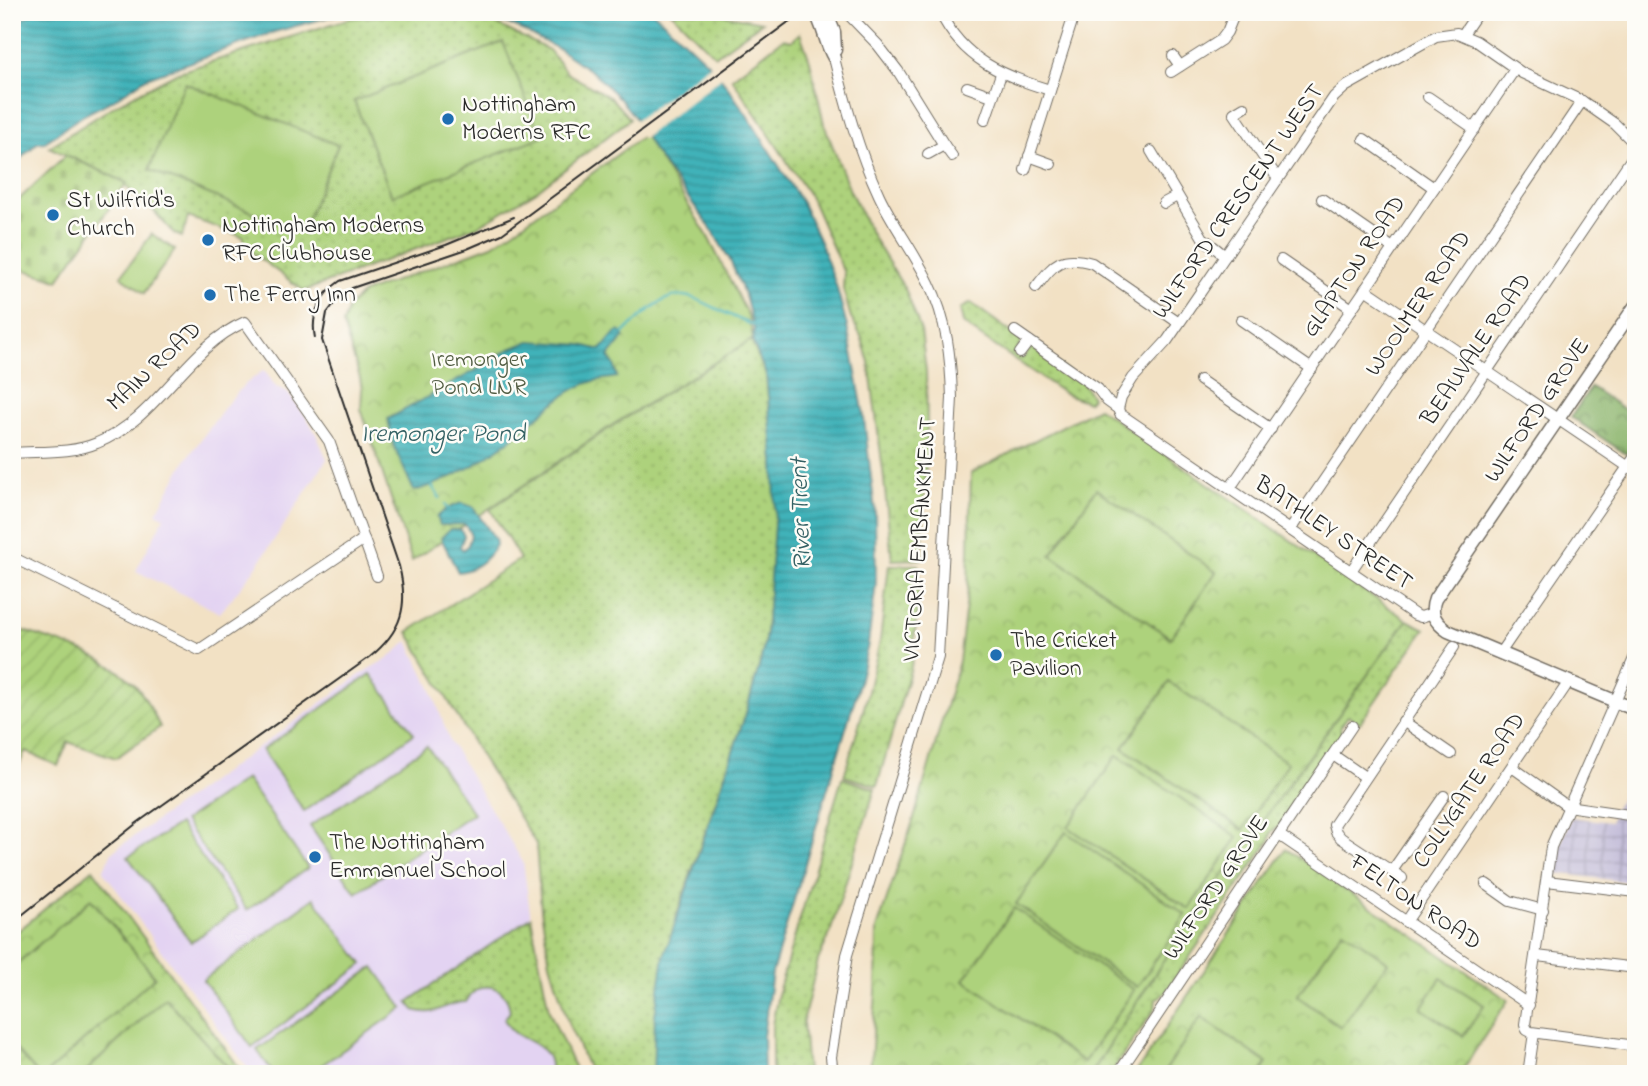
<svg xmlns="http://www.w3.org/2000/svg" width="1648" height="1086" font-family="'Indie Flower',sans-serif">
<defs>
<pattern id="industrial-grid" width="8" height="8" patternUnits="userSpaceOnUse" patternTransform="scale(1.75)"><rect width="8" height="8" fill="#c6c0da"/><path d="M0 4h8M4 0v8" fill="none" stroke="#aaa5bb"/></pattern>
<pattern id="grass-dots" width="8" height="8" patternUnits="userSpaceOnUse" patternTransform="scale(1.75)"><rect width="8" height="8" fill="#add27b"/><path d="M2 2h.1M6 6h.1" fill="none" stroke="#95b46a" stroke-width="1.8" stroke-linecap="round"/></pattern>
<pattern id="forest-crowns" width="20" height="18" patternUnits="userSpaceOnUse" patternTransform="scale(1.75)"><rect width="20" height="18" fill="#8ab46b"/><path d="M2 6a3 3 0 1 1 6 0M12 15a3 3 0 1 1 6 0" fill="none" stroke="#719358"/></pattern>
<pattern id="cemetery-stones" width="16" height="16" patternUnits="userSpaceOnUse" patternTransform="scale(1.75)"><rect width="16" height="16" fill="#add27b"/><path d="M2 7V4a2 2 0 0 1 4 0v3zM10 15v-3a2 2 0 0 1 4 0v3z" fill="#95b46a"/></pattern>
<pattern id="park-crowns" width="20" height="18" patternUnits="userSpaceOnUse" patternTransform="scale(1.75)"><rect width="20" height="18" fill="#add27b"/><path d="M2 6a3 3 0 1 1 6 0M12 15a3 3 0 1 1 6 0" fill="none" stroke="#95b46a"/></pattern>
<pattern id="garden-furrows" width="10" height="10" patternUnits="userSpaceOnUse" patternTransform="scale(1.75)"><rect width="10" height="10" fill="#add27b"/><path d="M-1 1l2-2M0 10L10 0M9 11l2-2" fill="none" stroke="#95b46a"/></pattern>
<pattern id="water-rules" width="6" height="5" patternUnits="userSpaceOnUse" patternTransform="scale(1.75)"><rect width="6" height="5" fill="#41b2b9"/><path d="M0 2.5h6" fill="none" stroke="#379197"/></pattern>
</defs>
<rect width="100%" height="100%" fill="#fdfcf7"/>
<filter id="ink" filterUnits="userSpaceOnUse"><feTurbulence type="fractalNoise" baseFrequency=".0143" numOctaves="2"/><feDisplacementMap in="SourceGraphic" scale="14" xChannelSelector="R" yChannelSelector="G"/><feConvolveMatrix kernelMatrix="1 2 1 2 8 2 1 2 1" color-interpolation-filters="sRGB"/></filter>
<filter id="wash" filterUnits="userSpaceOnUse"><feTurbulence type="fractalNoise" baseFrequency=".00686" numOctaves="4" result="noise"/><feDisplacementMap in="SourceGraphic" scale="28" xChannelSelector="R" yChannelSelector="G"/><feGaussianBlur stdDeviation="1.57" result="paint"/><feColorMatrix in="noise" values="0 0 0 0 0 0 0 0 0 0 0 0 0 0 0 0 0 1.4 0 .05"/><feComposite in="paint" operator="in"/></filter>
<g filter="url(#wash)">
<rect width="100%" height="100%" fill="#f2e1c4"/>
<!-- built -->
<g fill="#e3d3f2">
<polygon points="264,370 276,387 286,391 307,418 315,432 327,459 257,566 220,613 136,571 164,517 156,513 186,460 227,404 243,386"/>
<polygon points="408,641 432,690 450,742 523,862 534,940 549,1011 577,1074 252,1074 103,871 112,852 367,670 390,657"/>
</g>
<!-- industrial -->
<polygon fill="url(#industrial-grid)" points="1636,775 1636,883 1555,873 1558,852 1571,817 1610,822 1615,808"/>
<!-- grass -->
<g fill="url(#grass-dots)" stroke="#6c7e53" stroke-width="2">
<polygon points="671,12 708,12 762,22 715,56"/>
<polygon points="402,14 494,23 549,50 567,73 611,98 630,119 538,190 480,225 304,291 243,246 244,237 188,217 182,237 174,234 154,211 125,186 126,183 49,147 119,103 176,73 351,18"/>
<polygon points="800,33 810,61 824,124 850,191 873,237 906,291 921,331 926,371 927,429 922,559 892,560 883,470 869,362 861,336 851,318 843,289 844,273 811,198 732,78 783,39 791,41"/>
<polygon points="971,303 1023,341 1014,353 1022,359 1032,347 1081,381 1092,397 1088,402 1064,393 970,329 963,323 960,309"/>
<polygon points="751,340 766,375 777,493 766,634 761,660 746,713 677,914 655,1074 591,1074 569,1025 550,963 541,910 536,844 482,758 408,632 520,559 490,509 614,425"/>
<polygon points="889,565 919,565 918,604 911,667 877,786 844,776 865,704 880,641"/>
<polygon points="1407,620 1425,629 1360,723 1348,716 1340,728 1342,734 1280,826 1271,832 1270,840 1165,993 1156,999 1155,1009 1110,1074 1091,1074 1176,941"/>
<polygon points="842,778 875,789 829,936 818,960 803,1021 807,1074 772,1074 772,1025 779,989"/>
<path d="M531 917 549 1011 577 1074H550C553 1047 532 1044 515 1033 510 1030 507 1024 504 1019L510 1012C508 985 480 976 466 1002 443 1002 438 1018 414 1010L408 1002Z"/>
</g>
<!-- forest -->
<polygon fill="url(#forest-crowns)" stroke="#5a704b" stroke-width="2" points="1591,387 1628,412 1636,401 1636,439 1626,454 1571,417"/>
<!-- cemetery -->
<polygon fill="url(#cemetery-stones)" stroke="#6c7e53" stroke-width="2" points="66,155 127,183 58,280 12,266 12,206"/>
<!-- park -->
<g fill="url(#park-crowns)" stroke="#6c7e53" stroke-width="2">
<polygon points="644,135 707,235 749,318 753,339 614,424 412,561 361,409 362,390 360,378 343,324 349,306 363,293 492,245 515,230"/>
<polygon points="1098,408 1407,620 1176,941 1091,1074 870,1074 876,992 877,929 915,815 959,661 968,589 971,473"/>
<polygon points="1286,849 1508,1000 1460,1074 1135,1074"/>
<polygon points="93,869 244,1074 12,1074 12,936"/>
</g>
<!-- garden -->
<path fill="url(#garden-furrows)" stroke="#6c7e53" stroke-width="2" d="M12 627C52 641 105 653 135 685 146 697 153 713 160 727L116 758 68 742 58 766 25 751 12 782Z"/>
<!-- pitch -->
<g fill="#add27b" stroke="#6c7e53" stroke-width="2">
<polygon points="503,42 541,137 392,196 354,101"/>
<polygon points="185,83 338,145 302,232 149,170"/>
<polygon points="152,234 175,250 144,293 121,276"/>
<polygon points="1096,489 1216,572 1171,638 1051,555"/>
<polygon points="371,674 414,734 304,811 262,750"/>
<polygon points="1169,682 1288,763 1243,830 1123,748"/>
<polygon points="427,746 473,813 356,893 310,826"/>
<polygon points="1117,755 1238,837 1189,909 1068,827"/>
<polygon points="246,779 308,868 247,910 184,821"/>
<polygon points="179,824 238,909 191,942 128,857"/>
<polygon points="1066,832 1186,915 1137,987 1016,904"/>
<polygon points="314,898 363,964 252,1047 203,980"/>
<polygon points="91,899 155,977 46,1074 38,1074 12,1045 12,968"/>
<polygon points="1014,908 1134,990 1084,1062 964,980"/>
<polygon points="1343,930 1388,962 1341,1027 1297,996"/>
<polygon points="374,967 403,1008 309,1074 274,1074 257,1050"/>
<polygon points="1441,978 1484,1005 1463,1036 1421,1008"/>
<polygon points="165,998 234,1074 83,1074"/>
<polygon points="1201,1017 1267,1063 1260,1074 1163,1074"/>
</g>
<!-- water -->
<g fill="url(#water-rules)" stroke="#366e72" stroke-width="2">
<polygon points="37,12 347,12 274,32 146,78 113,100 80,117 45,142 37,143 19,160 12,175 12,23"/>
<polygon points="455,12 653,12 709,64 724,82 747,115 802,203 820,242 836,285 847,326 863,410 875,511 876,584 868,644 856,695 772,973 763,1036 764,1074 653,1074 655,1015 664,956 746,713 761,660 766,634 775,511 774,461 766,375 753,342 754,329 745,296 730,260 710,227 653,150 636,119 620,99 595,74 559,49 516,27 493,18"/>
<path d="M620 331 625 337 608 357 614 364 617 377C609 379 599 379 591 382 563 390 543 414 521 431 491 456 452 481 414 491L393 444 388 419 473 372 508 350 530 341 582 345 601 350 615 333Z"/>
<path d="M461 503 473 507 495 539 496 545C487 560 475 570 458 572L441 538 450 529 461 530 464 536 460 547 463 550 468 545 471 535 465 524 440 525 437 517 446 509Z"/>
</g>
<!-- pier -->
<polygon fill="#f2e1c4" points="713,63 723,76 642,139 633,122"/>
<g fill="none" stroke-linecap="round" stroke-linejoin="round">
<!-- stream -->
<g stroke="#41b2b9" stroke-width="2.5">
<path d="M623 334C685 271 684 299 753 325"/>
<polyline points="432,486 440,498"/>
<polyline points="445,505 448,509"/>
</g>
</g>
</g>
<g filter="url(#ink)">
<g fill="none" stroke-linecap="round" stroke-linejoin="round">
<!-- minor casing -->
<g stroke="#716b61" stroke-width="12">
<g id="minor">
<path d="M940 12C962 59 1003 76 1050 90"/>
<polyline points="847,13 878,45 898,71 944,145 928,154"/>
<polyline points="1463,34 1478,12"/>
<polyline points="1173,56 1180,66"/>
<polyline points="1171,72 1221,40 1227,32 1235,12"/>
<polyline points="967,87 992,96"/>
<polyline points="1428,97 1475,129"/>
<polyline points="1244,107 1234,113 1278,179"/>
<polyline points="985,120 1001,74"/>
<polyline points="1364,139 1434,188"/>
<polyline points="944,145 952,156"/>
<polyline points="1151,151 1203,238 1225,256"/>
<polyline points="1029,156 1051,164"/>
<polyline points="1025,170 1075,12"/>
<polyline points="1322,199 1393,248"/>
<polyline points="1164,203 1177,196"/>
<polyline points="1281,260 1352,309"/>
<path d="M1036 287C1054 264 1060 254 1092 263L1179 323"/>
<polyline points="1365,289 1636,472"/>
<polyline points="1241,320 1312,369"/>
<polyline points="1015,331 1098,389 1107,401 1118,409 1120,414 1415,615 1421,617 1433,613"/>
<polyline points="1020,353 1029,341"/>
<polyline points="1200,380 1271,429"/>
<polyline points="1118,409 1121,397 1133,378 1167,341 1334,97 1345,87 1436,36 1457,33 1476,41 1522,73 1582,101 1615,124 1636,145"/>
<path d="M12 453C40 451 71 454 97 443 158 419 185 348 245 322L329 441 377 576"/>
<polyline points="1230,488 1515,69"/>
<polyline points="1290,530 1582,101"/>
<polyline points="12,557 199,650 364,539"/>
<polyline points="1351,571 1636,152"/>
<polyline points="1500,653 1636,455"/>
<polyline points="1636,654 1551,847 1525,1024 1527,1030 1531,1032 1636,1046"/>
<polyline points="1403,721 1451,754"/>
<polyline points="1333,755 1365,777"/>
<polyline points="1512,767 1567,806 1636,816"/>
<polyline points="1279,835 1529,1005"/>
<polyline points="1392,871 1444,796"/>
<polyline points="1402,878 1341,838 1336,832 1334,825 1454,647"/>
<polyline points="1547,881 1636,892"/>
<polyline points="1486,884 1510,901 1543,910"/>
<polyline points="1406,922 1568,683"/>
<polyline points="1537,956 1636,968"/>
<path d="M833 1074 831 1057 847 955 938 657 952 398C951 359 947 319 929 283 915 253 893 225 879 195 858 150 846 105 834 58"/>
<polyline points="1118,1074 1352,726"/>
<polyline points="1528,1074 1534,1033"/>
</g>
</g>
<!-- tertiary casing -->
<g stroke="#716b61" stroke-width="15">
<g id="tertiary">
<path d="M815 12C824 27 825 43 834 58"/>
<polyline points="826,12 834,32 835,50"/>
<path d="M1636 305 1435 599C1429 614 1436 623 1448 631L1636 710"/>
</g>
</g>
<!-- minor -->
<use href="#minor" stroke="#fff" stroke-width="10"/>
<!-- tertiary -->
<use href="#tertiary" stroke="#fff" stroke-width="12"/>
<!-- tram -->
<g stroke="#2b2b2b" stroke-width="2">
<path d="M315 338C310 314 321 294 340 281L446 245 514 217"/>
<path d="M12 923 137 823 370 657C402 631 409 606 399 566L322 340 327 313 340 296 352 288 467 249 502 234 802 12"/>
</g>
</g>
</g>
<!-- markers -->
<g fill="#1f6fb2" stroke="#fdfcf7" stroke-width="2.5">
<circle cx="448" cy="119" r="7"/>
<circle cx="53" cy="215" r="7"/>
<circle cx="208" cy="240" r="7"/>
<circle cx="210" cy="295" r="7"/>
<circle cx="996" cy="655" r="7"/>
<circle cx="315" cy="857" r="7"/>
</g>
<g text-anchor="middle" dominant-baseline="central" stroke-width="5" stroke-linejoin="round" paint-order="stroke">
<!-- poi labels -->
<g font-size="24" fill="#2b2b2b" stroke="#fdfcf7" text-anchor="start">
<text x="462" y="105">Nottingham<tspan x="462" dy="28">Moderns RFC</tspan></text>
<text x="67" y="201">St Wilfrid's<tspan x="67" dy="28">Church</tspan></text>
<text x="222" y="226">Nottingham Moderns<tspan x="222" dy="28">RFC Clubhouse</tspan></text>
<text x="224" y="295">The Ferry Inn</text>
<text x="1010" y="641">The Cricket<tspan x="1010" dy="28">Pavilion</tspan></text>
<text x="329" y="843">The Nottingham<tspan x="329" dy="28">Emmanuel School</tspan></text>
</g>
<!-- street labels -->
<g font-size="24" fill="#2b2b2b" stroke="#fdfcf7">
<text transform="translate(1239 202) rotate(-55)">WILFORD CRESCENT WEST</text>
<text transform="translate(1355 267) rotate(-56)">GLAPTON ROAD</text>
<text transform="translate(1419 304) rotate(-56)">WOOLMER ROAD</text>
<text transform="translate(1477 350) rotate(-56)">BEAUVALE ROAD</text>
<text transform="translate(155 367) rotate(-43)">MAIN ROAD</text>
<text transform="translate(1538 411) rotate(-56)">WILFORD GROVE</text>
<text transform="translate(1333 534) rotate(34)">BATHLEY STREET</text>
<text transform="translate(921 539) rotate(-86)">VICTORIA EMBANKMENT</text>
<text transform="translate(1470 791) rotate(-56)">COLLYGATE ROAD</text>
<text transform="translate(1217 888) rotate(-56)">WILFORD GROVE</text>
<text transform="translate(1415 903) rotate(34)">FELTON ROAD</text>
</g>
<!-- park labels -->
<g font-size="24" fill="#525d43" stroke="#fdfcf7">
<text x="479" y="360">Iremonger<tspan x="479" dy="28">Pond LNR</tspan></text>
</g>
<!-- water labels -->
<g font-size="26" font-style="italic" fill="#346164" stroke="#fdfcf7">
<text x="443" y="435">Iremonger Pond</text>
<text transform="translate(802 514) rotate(-92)">River Trent</text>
</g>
</g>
<!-- margin -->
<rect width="1648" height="1086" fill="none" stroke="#fdfcf7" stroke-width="42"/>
</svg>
